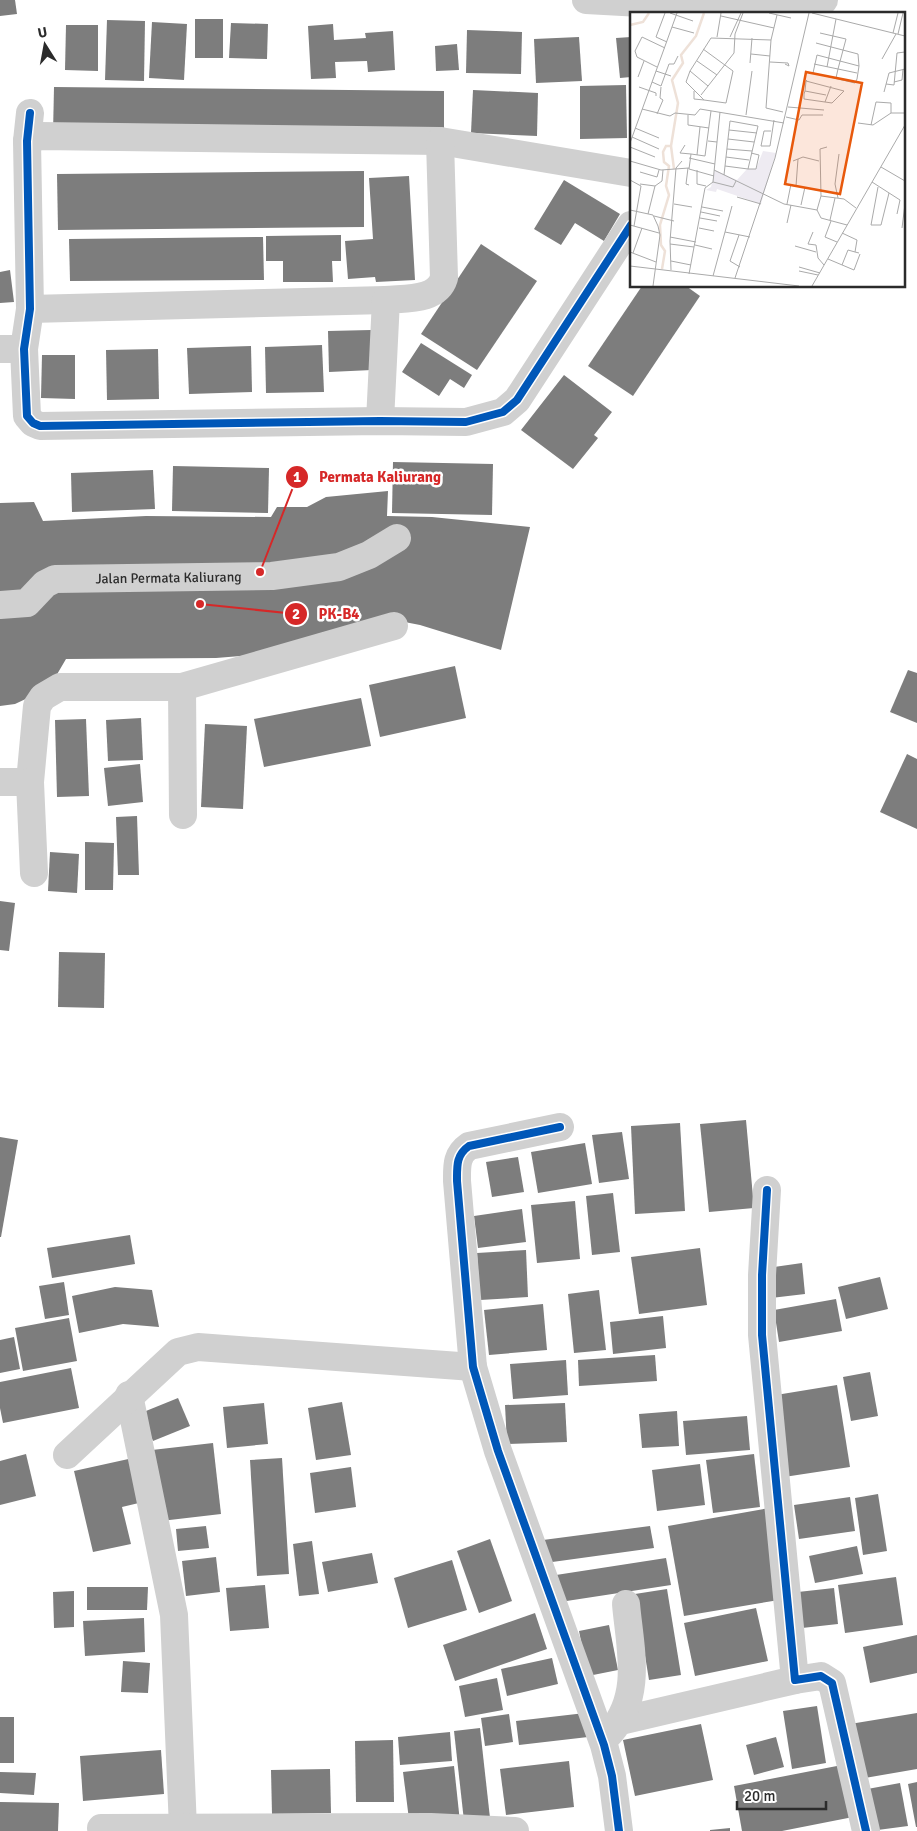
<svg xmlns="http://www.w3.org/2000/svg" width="917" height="1831" font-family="Signika,sans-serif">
<rect width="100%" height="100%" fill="#fff"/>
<!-- building -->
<g fill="#7d7d7d">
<polygon points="0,0 15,0 17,14 0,16"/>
<rect x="195" y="19" width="28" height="39"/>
<polygon points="107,20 145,21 144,81 105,80"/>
<polygon points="152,22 187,24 184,80 149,78"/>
<polygon points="231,23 268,24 267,59 229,58"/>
<polygon points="333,24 334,40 366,38 365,33 393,31 395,70 368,72 367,61 335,62 336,78 311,79 308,26"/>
<polygon points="66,25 98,25 98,71 65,70"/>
<polygon points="467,30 522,32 521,74 466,73"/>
<polygon points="579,37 582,81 536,83 534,39"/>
<polygon points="631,37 631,77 620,78 616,38"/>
<polygon points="457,44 459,70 436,71 435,46"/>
<polygon points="626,85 627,138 580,139 580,86"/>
<polygon points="54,87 444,91 444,139 53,134"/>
<polygon points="473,90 538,93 537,136 471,133"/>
<polygon points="364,171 364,227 58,230 57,174"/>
<polygon points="409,176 415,280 376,282 375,277 348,279 345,241 373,239 369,178"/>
<polygon points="564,180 620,214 604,241 575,223 561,245 534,229"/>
<polygon points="341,235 341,261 332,261 333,282 283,282 283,261 266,261 266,236"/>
<polygon points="263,237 264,280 70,281 69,239"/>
<polygon points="481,244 537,281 477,370 421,334"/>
<polygon points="10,270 14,302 0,303 0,272"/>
<polygon points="642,286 686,286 700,296 633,396 588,366"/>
<polygon points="371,330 372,370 329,372 328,331"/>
<polygon points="421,343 472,375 464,388 450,379 439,396 402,372"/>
<polygon points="322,345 324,392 266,393 265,347"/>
<polygon points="251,346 252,392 189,394 187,348"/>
<polygon points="158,349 159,399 107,400 106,350"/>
<polygon points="42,355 75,355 75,399 41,398"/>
<polygon points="564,375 612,412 594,435 598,438 573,469 521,430"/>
<polygon points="393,462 493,464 492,515 392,513"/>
<polygon points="173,466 269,468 268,513 172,511"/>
<polygon points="153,470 155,509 72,512 71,473"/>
<polygon points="388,491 387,516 432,517 530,527 501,650 420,625 379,617 276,653 216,658 66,659 49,688 15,704 0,706 0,503 34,502 43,521 146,516 271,517 277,507 307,507 326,497"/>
<polygon points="455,666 466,718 380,737 369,685"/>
<polygon points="908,670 917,673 917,723 890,712"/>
<polygon points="361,698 371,746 264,767 254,719"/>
<polygon points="141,718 143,760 108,761 106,720"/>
<polygon points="86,719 89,796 57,797 55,720"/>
<polygon points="205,724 247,726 243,809 201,807"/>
<polygon points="907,754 917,759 917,829 880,812"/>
<polygon points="140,764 143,802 108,806 104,768"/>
<polygon points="137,816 139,875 118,875 116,817"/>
<polygon points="85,842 114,843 113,890 85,890"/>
<polygon points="50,852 79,854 77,893 48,891"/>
<polygon points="0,901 15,903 9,951 0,950"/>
<polygon points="59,952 105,953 104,1008 58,1007"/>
<polygon points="746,1120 754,1208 709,1212 700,1124"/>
<polygon points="680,1123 685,1211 635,1214 631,1126"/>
<polygon points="622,1132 629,1179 599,1183 592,1135"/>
<polygon points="0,1137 18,1140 1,1237 0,1237"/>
<polygon points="585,1143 592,1184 538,1193 531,1152"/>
<polygon points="518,1157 524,1192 492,1197 486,1162"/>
<polygon points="613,1193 620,1252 592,1255 586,1196"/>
<polygon points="575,1201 580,1259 537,1263 531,1205"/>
<polygon points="522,1209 526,1242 478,1248 474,1216"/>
<polygon points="130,1235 135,1264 52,1278 47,1248"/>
<polygon points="700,1248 707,1305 639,1314 631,1257"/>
<polygon points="526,1250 528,1297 480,1300 477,1253"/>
<polygon points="802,1263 805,1294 771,1298 767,1268"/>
<polygon points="880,1277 888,1309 846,1319 838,1287"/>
<polygon points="64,1282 69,1315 45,1319 39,1286"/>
<polygon points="115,1287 152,1290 159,1327 123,1324 79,1333 72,1296"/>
<polygon points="599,1290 606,1350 574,1353 568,1294"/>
<polygon points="836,1299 842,1331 779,1342 774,1310"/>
<polygon points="543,1304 547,1350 489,1355 484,1310"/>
<polygon points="663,1316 666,1348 613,1354 610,1322"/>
<polygon points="69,1318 77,1361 23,1371 15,1328"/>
<polygon points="14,1337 20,1369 0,1373 0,1340"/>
<polygon points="655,1355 657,1381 579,1386 578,1360"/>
<polygon points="566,1360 568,1395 513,1399 510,1364"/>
<polygon points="71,1368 79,1408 3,1423 0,1408 0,1382"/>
<polygon points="870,1372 878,1416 851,1421 843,1377"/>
<polygon points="837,1385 850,1467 784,1477 770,1396"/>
<polygon points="178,1398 190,1426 153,1441 141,1413"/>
<polygon points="342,1402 351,1455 316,1460 308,1408"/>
<polygon points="264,1403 268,1444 227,1448 223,1407"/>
<polygon points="565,1403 567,1442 507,1444 505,1405"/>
<polygon points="677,1411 679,1446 642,1448 639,1414"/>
<polygon points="747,1416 750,1450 686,1455 683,1421"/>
<polygon points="213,1443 221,1514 161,1521 152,1450"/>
<polygon points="26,1454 36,1496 0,1505 0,1461"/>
<polygon points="754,1454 760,1507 713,1513 706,1460"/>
<polygon points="133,1458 143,1502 122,1507 131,1544 93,1552 74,1471"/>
<polygon points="282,1458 289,1574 257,1576 250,1460"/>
<polygon points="700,1464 705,1505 657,1511 652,1470"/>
<polygon points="351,1467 356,1507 315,1513 310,1473"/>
<polygon points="878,1494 887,1551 863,1555 855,1498"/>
<polygon points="850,1497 855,1531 799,1539 794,1505"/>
<polygon points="769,1508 785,1599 684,1616 668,1526"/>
<polygon points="206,1526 209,1548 178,1551 176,1529"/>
<polygon points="650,1526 654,1548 545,1563 543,1540"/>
<polygon points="490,1539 512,1601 479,1613 457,1551"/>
<polygon points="312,1541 319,1594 299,1596 293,1544"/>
<polygon points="857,1546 863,1574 815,1583 809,1556"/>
<polygon points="372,1553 378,1583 328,1592 322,1562"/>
<polygon points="216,1557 220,1592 186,1596 182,1561"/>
<polygon points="666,1558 671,1585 560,1602 556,1575"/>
<polygon points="452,1560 467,1610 408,1628 394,1578"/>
<polygon points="896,1577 903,1625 845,1633 838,1585"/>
<polygon points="265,1585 269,1628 230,1631 226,1588"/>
<polygon points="87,1587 148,1587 147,1610 87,1610"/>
<polygon points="834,1588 838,1624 793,1629 789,1593"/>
<polygon points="667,1589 681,1675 649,1680 635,1594"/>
<polygon points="74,1591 74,1627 54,1628 53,1592"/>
<polygon points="756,1608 768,1661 695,1676 684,1623"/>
<polygon points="535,1613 547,1649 455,1681 443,1645"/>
<polygon points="144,1618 145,1652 85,1656 83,1621"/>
<polygon points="609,1625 618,1670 588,1676 579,1631"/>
<polygon points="917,1635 917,1673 870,1683 863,1647"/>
<polygon points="552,1658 558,1684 507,1696 501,1669"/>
<polygon points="123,1661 150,1663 148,1693 121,1692"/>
<polygon points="497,1678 503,1710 465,1717 459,1686"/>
<polygon points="817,1706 826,1763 792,1769 783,1711"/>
<polygon points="585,1713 588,1737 519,1745 516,1721"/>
<polygon points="917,1713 917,1769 859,1779 850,1724"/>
<polygon points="509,1714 513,1742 485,1746 481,1718"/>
<rect x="0" y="1717" width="14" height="46"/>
<polygon points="701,1724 713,1780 635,1796 623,1740"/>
<polygon points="480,1728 490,1818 464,1821 454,1731"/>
<polygon points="450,1732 452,1761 400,1765 398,1737"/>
<polygon points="776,1737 784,1767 754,1775 746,1745"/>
<polygon points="393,1740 394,1802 356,1802 355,1741"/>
<polygon points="161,1750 164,1794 83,1801 80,1756"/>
<polygon points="569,1761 574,1807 506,1815 500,1769"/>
<polygon points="842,1765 853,1817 782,1831 742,1831 734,1786"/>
<polygon points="454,1766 460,1822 410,1827 403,1772"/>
<polygon points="330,1769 331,1813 272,1814 271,1770"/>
<polygon points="0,1772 36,1773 34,1795 0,1793"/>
<polygon points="917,1782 917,1827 916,1827 908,1784"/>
<polygon points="900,1783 908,1826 870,1831 862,1790"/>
<polygon points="0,1802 59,1803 58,1831 0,1831"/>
<polygon points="730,1828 730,1831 710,1831 710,1830"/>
</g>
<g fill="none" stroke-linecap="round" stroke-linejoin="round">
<!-- street -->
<g stroke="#d0d0d0" stroke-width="28">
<polyline points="586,0 807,12 816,10 824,0"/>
<polyline points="30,113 27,141 30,309 24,349 27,416 33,423 40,426 380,421 466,422 503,412 517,400 631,225"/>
<polyline points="27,141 40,136 440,141 631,173"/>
<polyline points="30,309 386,300"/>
<polyline points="0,349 24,349"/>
<path d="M380 421 386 300C406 298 437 301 444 278L440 141"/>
<path id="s1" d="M0 605 27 603 45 584 55 579 272 576 339 567 369 555 397 538"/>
<polyline points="182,687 183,815"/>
<polyline points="0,782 30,782 37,706 43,697 60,687 182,687 394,626"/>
<polyline points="30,782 34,873"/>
<path d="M560 1127 469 1146C456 1155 457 1166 457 1181L473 1367 498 1451 604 1745 612 1776 619 1831"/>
<polyline points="767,1190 762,1275 762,1335 795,1680 821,1676 832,1683 866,1831"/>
<polyline points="129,1395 174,1615 183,1828"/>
<polyline points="67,1455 178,1352 198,1347 473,1367"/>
<polyline points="620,1721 795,1680"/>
<path d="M610 1733C643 1695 630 1649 626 1604"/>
<polyline points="101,1828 431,1827 515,1831"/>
</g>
<!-- cycleway casing -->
<g stroke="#fff" stroke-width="11">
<g id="cycleway">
<polyline points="30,113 27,141 30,309 24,349 27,416 33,423 40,426 380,421 466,422 503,412 517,400 631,225"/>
<path d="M560 1127 469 1146C456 1155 457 1166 457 1181L473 1367 498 1451 604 1745 612 1776 619 1831"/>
<polyline points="767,1190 762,1275 762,1335 795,1680 821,1676 832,1683 866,1831"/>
</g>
</g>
<!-- cycleway -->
<use href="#cycleway" stroke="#0057b8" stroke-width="8"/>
</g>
<g text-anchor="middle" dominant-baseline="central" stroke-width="5" stroke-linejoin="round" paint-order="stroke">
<!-- street labels -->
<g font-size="14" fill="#2b2b2b" stroke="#fff">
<text stroke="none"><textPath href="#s1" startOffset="178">Jalan Permata Kaliurang</textPath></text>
</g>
</g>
<!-- overview -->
<g transform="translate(630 12)">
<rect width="275" height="275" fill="#fff"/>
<path d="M133 139 146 141 131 192 87 177 86 180 76 178 81 175 85 158 107 168 117 157H126Z" fill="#eeebf2"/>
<path fill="none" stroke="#eee1d8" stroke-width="2.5" d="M0 13 13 10 19 1M41 134 44 157M32 257 35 239 31 233 30 213 39 183 36 174 39 154 34 150 33 140 36 134H41L48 91 42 68 53 51 51 43 66 24 74 1"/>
<path fill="none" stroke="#aaa" stroke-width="1" d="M35 1 26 25 37 30M40 1 63 9M139 1 161 6M182 1 275 24M147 3 141 28 136 96 153 100M91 4 144 16M42 15 64 21M190 21 216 27 208 57 227 61M263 21 268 1M268 22 273 1M87 25 91 1M100 25 111 1M186 31 228 42 229 54 227 67 225 71 183 61 187 43 229 54M121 42 140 44M252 47 266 22M67 49 87 63M140 50 158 51 159 54 155 52M120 51 122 26M184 52 208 57 206 66M27 55 7 45 5 39 12 25 35 36M197 55 206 7M26 59 41 64M60 59 56 70 74 88 96 91 103 59 73 37M8 65 14 49M176 69 214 79 202 91 174 87V82L175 79 176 69 177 68M22 70 31 74 39 52H44L48 44M264 70 272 68 273 57M256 72 264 73 267 41 275 40M78 74 60 59 81 26 141 28M9 75 26 81V84M64 79V87L74 88M175 79 196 83M254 80 259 61 275 57M71 83 104 41 105 22 113 1M195 90 201 74M158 95 194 98M12 97 40 104 45 101 65 103 70 97 154 111M81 99 75 144 61 142 59 157 84 164M27 102 33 88 30 86 31 75M58 103V113L79 116M116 103 122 59M156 105 169 108 172 103H193M228 111 243 113 261 101H275M241 113 246 90 261 91V101M5 116 29 126M99 118 127 121M141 119H134L131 134H140L144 108M2 125 29 137M98 127 124 130M78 129 87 130 90 100M87 130 83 170 103 175 106 169M0 131 47 1M55 133 50 141 61 142M0 135 25 145M97 137 122 139M67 143 70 115M96 145 119 148M59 146 85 152M0 149 31 158 59 156M163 149 173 145 189 149M251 155 275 169M58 156 56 172 59 173M118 157H126L129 143 121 141M67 158V172L76 174M84 158 154 192 187 198 191 184 214 187 226 196M10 160 27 165 29 158M94 163 100 109 128 114 118 157 95 154M0 168 11 174 4 214M242 170 270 188 267 202M10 172 25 174 18 202M161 173 192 179M25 174 32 169 33 158M166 174 168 147M248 175 241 213H251L259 181M191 184 190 137 197 135M107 185 131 192M208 186 205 172 209 142M44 192 62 195M157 192 161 172M171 193 175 175M72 195 93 199M0 198 23 203 28 214 30 223 23 274M187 198 191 206 217 213M71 200 90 204M24 204 44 209M70 206 87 209M200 208 205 186M201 209 195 225 207 230M157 211 161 193M0 213 29 221M69 216 84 219M272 216 275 192M95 220 102 194M183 220 178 232 186 233 188 246 194 253M212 221 227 228 225 240 229 241M109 223 100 249 110 255M40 225 66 230M40 232 64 235M65 233 82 237M165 234 186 240M0 240 26 250M3 241 12 216M198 247 224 258 230 242M41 249 61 253M212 253 218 238 225 240M0 254 169 274M169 255 190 261M41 258 40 229 46 156 52 149M169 259 188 263M59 262 75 176 83 170M83 264 95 220 120 225M105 266 145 146 179 1M182 274 275 113"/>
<path fill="#e8590c" fill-opacity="0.15" stroke="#e8590c" stroke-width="2.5" d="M176 60 232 71 210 182 155 172Z"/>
<rect width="275" height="275" fill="none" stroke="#2b2b2b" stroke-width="2.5"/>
</g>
<!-- callouts -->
<path fill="none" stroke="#d62828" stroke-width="2" d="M260 572L297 477M200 604L296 614"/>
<g fill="#d62828" stroke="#fff" stroke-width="2">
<circle cx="260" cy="572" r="5"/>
<circle cx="200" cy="604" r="5"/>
<circle cx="297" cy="477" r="12"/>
<circle cx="296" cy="614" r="12"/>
</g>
<g font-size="15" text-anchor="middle" font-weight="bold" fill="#fff">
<text x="297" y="482">1</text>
<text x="296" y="619">2</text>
</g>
<g font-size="15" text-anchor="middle" font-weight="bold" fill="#d62828" stroke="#fff" stroke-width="5" stroke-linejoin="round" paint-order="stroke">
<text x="380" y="482">Permata Kaliurang</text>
<text x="339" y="619">PK-B4</text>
</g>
<!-- north arrow -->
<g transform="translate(45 45) rotate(349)" stroke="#ffffff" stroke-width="4" paint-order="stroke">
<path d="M0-4L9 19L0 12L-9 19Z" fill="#2b2b2b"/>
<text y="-8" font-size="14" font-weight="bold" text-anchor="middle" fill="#2b2b2b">U</text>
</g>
<!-- scale -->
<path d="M737 1801v8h89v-8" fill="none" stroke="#2b2b2b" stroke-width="2.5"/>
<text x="744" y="1801" font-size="15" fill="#2b2b2b" stroke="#ffffff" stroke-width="4" paint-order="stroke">20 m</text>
</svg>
